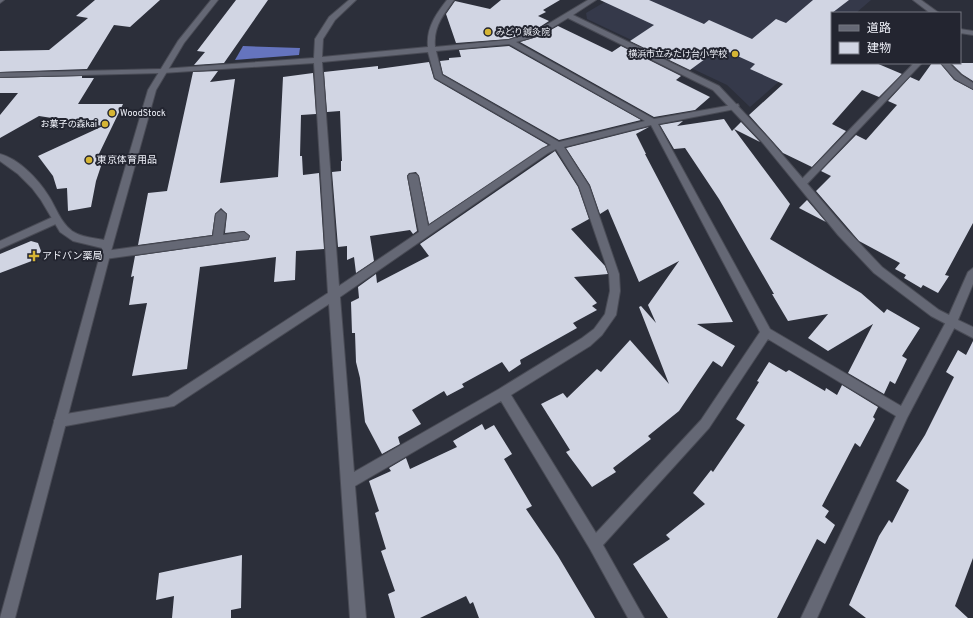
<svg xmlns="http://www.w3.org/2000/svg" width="973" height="618" font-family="Overpass,'Noto Sans JP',sans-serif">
<rect width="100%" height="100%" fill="#2c2f3a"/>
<!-- built -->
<polygon fill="#35394a" points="608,0 871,0 856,13 832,13 832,35 750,107 727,85 587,19 586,13"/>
<!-- water -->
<polygon fill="#6574be" points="243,46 300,48 299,55 235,60"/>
<!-- building -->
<g fill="#d1d5e3">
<polygon points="95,0 160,0 130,27 114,25 87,69 0,72 0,51 49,50 88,18 76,16"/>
<polygon points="236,0 268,0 224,63 194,65 205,52 197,51"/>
<polygon points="501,0 560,0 543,10 546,12 538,16 549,21 535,30 509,39 456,43 446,14 455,1 490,9"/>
<polygon points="600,0 649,0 704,24 709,20 752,39 776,19 786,23 813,0 849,0 832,13 832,63 876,63 902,74 879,97 862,90 832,124 846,131 812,167 783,153 749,115 783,84 750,69 755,64 720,48 690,70 630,41 654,25"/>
<polygon points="558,26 612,52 621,46 681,76 676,80 710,97 695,110 654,117 520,42 540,36"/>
<polygon points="509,46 641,120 559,140 443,74 440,61 449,60 449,58 461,57 459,50"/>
<polygon points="429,62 434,79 548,145 429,224 419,176 416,172 409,173 407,176 417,231 413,234 410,230 370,236 374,261 356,273 354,257 347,260 347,246 338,247 332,172 341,171 341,161 342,161 340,111 327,112 324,72 378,66 378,69"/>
<polygon points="932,63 940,63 954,80 973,90 973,223 945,275 949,276 938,293 923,285 921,288 904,278 906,275 895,269 900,263 859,241 816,191 831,176 821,171 856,135 866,140 897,105 888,101 910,77 919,81"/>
<polygon points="951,63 973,63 973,81 962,74"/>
<polygon points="218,71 210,82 235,79 220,183 278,177 283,77 313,73 316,114 301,115 300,156 302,156 303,175 319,173 324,249 296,251 295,280 274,282 276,257 200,267 187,369 132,376 147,303 129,305 134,276 131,277 135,256 248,240 250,236 244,231 225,233 227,214 221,208 215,214 212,235 138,245 148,193 167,191 193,72"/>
<polygon points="82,76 82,78 94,78 78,104 123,104 97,158 104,157 96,181 91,207 68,211 67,188 57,189 53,176 38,156 103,126 39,116 0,138 0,115 18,93 0,93 0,78"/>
<polygon points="724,119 732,131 741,122 760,142 734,129 790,204 770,239 861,293 884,313 887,309 920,328 902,356 907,359 895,384 890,381 884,394 848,373 873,324 828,351 808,338 828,314 788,321 772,294 774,294 719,199 685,148 674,149 660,125 683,121 677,126"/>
<polygon points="649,127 636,134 646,154 645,154 733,322 697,324 735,346 722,367 713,361 679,411 648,436 651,439 613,468 616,472 592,487 566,452 570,450 541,404 563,393 567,398 597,369 601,372 630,340 669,384 639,307 641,306 656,323 648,305 679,261 639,282 608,209 600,214 590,185 566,148"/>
<polygon points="555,151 578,187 589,219 571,229 605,266 608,274 574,277 597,303 592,306 597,310 573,323 577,328 520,360 521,364 509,372 502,362 462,384 464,387 447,396 444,391 412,410 421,424 398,437 400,444 382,454 365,422 360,378 356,362 355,333 352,333 351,302 359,298 358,287 376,274 377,283 429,256 420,244"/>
<polygon points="807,200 826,222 799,208"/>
<polygon points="31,241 38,243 41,251 37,259 0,273 0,254"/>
<polygon points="973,341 973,558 955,606 968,618 866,618 849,605 879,536 889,520 892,523 909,490 896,481 925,435 954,377 946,372 958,350 966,355"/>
<polygon points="769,362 786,372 789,370 825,391 826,388 837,395 842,385 878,407 873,417 875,419 860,447 855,443 822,506 829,511 825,517 835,525 825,544 817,539 777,618 668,618 633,564 670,539 666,535 705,504 693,493 711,470 713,472 745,425 736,419 759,382 757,381"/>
<polygon points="482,424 485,430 494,425 512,454 504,459 532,506 526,509 558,556 595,618 479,618 473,602 470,604 466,596 420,618 395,618 388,594 395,591 381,551 386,549 375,513 379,511 369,481 391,471 389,468 406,458 410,469 457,447 453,441"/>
<polygon points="242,555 241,608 231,610 231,618 172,618 174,596 156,600 159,573"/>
</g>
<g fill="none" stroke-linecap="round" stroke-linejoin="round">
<!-- minor casing -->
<g stroke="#494b55" stroke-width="2">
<g id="minor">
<path d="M349 0H356L335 20 323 39 322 57 428 47C426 28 436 14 447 0H454C443 15 433 27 435 47L509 40 537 31 541 33 540 35 516 42 654 119 738 104 739 106 735 109 658 124 770 329 901 406 948 318 952 316 956 318 958 321 907 418 817 618H801L896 416 768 339 709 428 603 545 644 618H628L590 549 501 401 355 486 366 618H350L329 304 174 406 60 427 56 425 54 421 56 417 60 415 168 397 328 293 314 63 162 73 0 77V73L162 69 314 58 315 39 329 17ZM509 44 645 121 559 142 442 75 436 51ZM428 52 435 78 551 145 542 149 428 226 418 176 416 174H410L408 176 419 232 339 286 322 62ZM651 125 760 332 701 420 596 533 511 395 590 346 602 335 616 315 620 291 619 274 589 186 564 147ZM556 149 579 186 609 274 610 291 605 314 594 329 582 338 499 389 354 472 340 297 548 153Z"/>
<polygon points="913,0 921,0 939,13 930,13"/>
<polygon points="960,29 973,31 973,35 960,33"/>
<polygon points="914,63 922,63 805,186 799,186 799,182"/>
<polygon points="941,63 949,63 961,75 973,83 973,89 955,79"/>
<polygon points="221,210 226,214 223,235 244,232 249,236 248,239 105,259 100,255 105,251 213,236 216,214"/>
<polygon points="55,216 60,220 58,223 0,249 0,241"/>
</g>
</g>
<!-- tertiary casing -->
<g stroke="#494b55" stroke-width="2">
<g id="tertiary">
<polygon points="0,0 4,0 0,3"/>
<path d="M211 0H218L184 43 156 90 110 255 15 618H0L102 248 73 241 60 232 41 200 32 188 18 174 0 161V154C19 159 38 179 48 195 56 207 60 222 72 231 81 237 93 238 104 240L148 90 178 41Z"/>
<polygon points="588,0 596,0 573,15 719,86 768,138 846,229 882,267 939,310 949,315 968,272 973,268 973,284 958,320 973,327 973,338 931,316 874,273 838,235 762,142 713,90 568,18 540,35 533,33"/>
</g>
</g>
<!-- minor -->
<use href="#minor" fill="#656875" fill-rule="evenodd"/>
<!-- tertiary -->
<use href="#tertiary" fill="#656875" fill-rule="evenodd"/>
</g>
<!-- markers -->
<g fill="#d6b534" stroke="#232530" stroke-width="1.5">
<circle cx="488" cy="32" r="4"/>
<circle cx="735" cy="54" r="4"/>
<circle cx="112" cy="113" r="4"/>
<circle cx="105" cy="124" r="4"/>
<circle cx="89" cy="160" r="4"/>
<path d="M32 250h4v4h4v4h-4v4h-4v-4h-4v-4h4z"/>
</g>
<g text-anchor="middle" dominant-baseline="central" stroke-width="4" stroke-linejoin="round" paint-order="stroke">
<!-- far-poi labels -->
<g font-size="9" fill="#eff1f9" stroke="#232530" text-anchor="start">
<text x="496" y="32">みどり鍼灸院</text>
<text x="727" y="54" text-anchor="end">横浜市立みたけ台小学校</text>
<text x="120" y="113">WoodStock</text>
<text x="97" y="124" text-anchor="end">お菓子の森kai</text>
</g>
<!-- poi labels -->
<g font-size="10" fill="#eff1f9" stroke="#232530" text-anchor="start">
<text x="97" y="160">東京体育用品</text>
<text x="42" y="256">アドバン薬局</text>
</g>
</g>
<!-- legend -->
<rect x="831" y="12" width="130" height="52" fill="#232530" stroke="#757780"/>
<rect x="839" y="25" width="20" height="6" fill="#656875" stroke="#757780"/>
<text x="867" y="32" font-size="12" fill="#eff1f9">道路</text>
<rect x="839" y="42" width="20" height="12" fill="#d1d5e3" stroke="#757780"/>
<text x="867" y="52" font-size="12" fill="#eff1f9">建物</text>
</svg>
